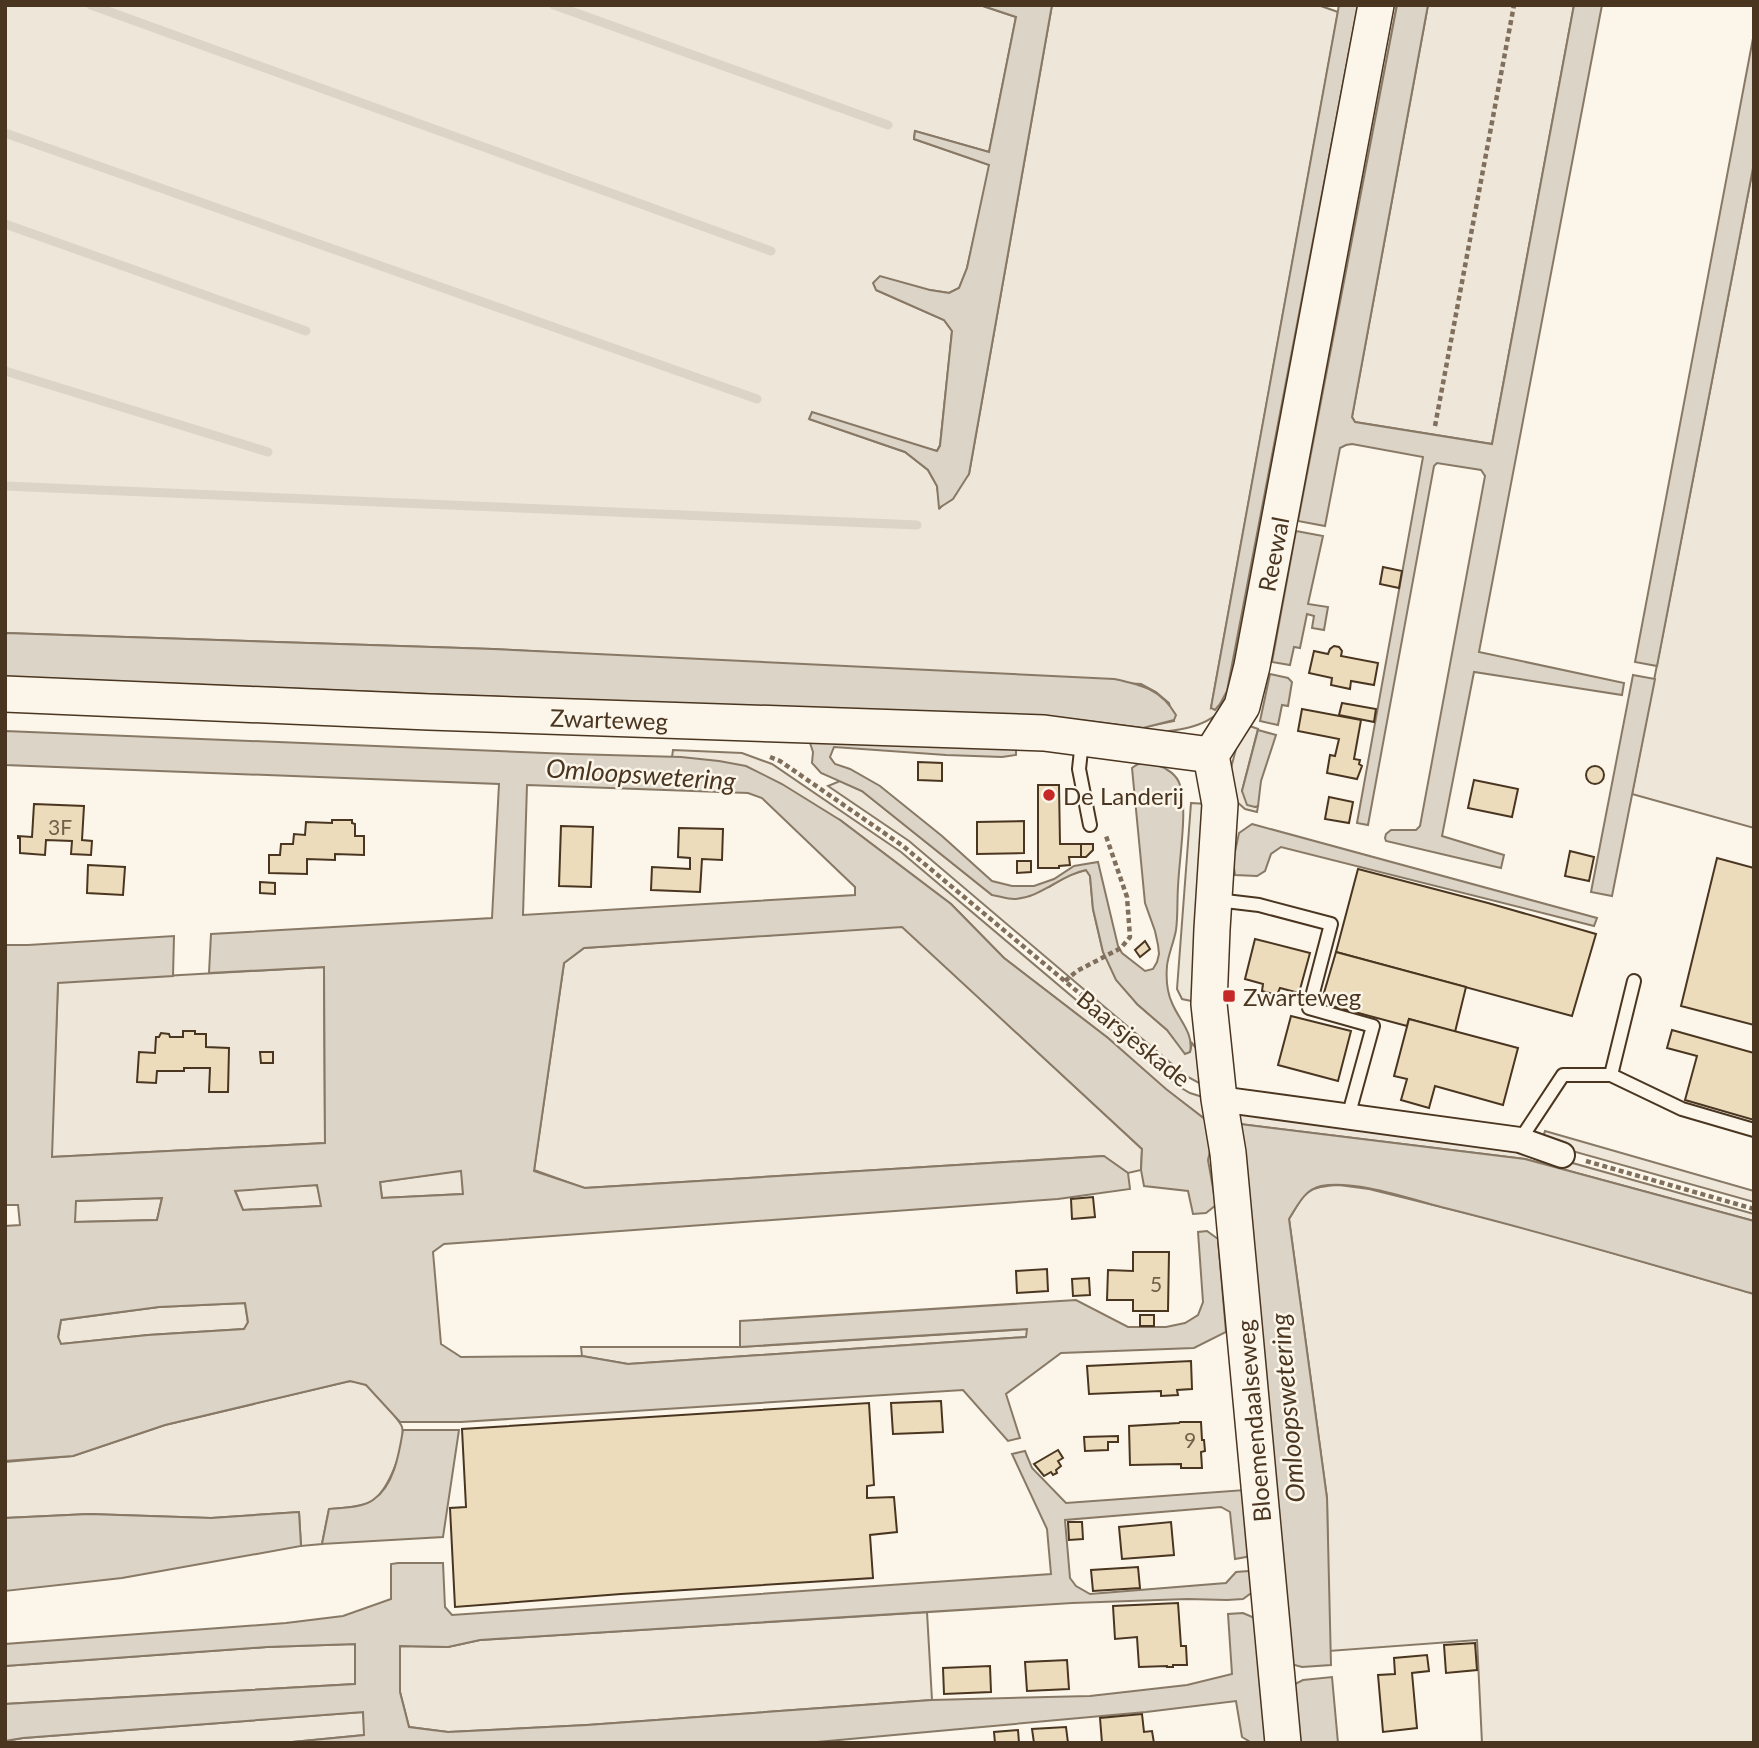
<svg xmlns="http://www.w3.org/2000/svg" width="1759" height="1748" font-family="Lato,sans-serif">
<rect width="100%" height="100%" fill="#fbf6e9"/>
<!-- green -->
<g fill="#ede6d9" stroke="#887966" stroke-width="2">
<path d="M5 5H980L1016 17 989 152 915 131 914 139 990 165 967 268 959 288 949 293 930 290H876L944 320 952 331 940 445 937 451 809 419 905 452 928 470 937 486 940 508 969 474 1052 5H1318L1338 12 1211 708 1220 704 1227 691 1358 5H1363L1229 700C1226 704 1222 709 1218 713 1200 730 1163 733 1139 732L1140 728 1174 721 1169 703 1156 692 1141 684 493 649 5 633Z"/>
<polygon points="1387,5 1397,5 1354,232 1345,230"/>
<polygon points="1428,5 1574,5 1492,444 1355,422 1352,417"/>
<polygon points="1754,163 1754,828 1632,794"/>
<polygon points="1247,725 1258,729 1242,791 1255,807 1258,806 1257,812 1245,809 1236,801 1231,768 1237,745"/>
<polygon points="673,750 742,753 772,764 901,852 1178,1086 1190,1093 1209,1099 1206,1120 1165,1089 1108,1038 1004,958 951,904 840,820 672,757"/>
<polygon points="840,781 862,791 992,895 1049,887 1069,875 1086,870 1090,876 1093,909 1103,952 1137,1004 1167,1030 1185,1053 1190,1052 1192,1043 1201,1054 1201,1084 1186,1076 909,841 828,786"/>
<polygon points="902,926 1142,1149 1141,1170 1128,1173 1103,1156 584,1188 534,1170 564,963 584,948"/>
<polygon points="324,967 325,1143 51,1157 58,982"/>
<polygon points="1230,1110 1519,1148 1754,1214 1754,1221 1525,1159 1232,1123"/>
<polygon points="1545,1131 1754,1191 1754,1202 1547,1144 1543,1137"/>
<polygon points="462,1170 463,1194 382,1198 380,1182"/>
<polygon points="317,1185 322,1206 243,1210 235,1190"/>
<path d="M1339 1185 1369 1189 1530 1229 1754 1294V1743H1482L1477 1640 1329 1651 1327 1498 1289 1219C1306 1191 1305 1187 1339 1185Z"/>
<polygon points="162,1198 157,1220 75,1222 75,1201"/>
<polygon points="245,1303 248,1323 244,1329 148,1335 61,1344 58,1338 61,1320 159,1307"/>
<polygon points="1028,1329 1027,1337 628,1364 582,1356 581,1347 740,1347"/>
<path d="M350 1381C355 1382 362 1383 366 1385 372 1388 400 1421 402 1427 406 1445 389 1490 372 1501 362 1507 341 1508 329 1509L322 1544 301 1546 299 1512 211 1518 89 1514 5 1518V1462L73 1456 165 1425Z"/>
<polygon points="927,1612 932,1700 587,1725 448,1732 409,1727 400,1692 400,1646 448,1647 480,1640"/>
<polygon points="355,1644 355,1684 5,1704 5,1666 267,1647"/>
<polygon points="363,1712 365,1735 282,1743 5,1743 5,1741 23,1738"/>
</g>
<!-- parking -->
<polygon fill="#ede7d9" stroke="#887966" stroke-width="2" points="1191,803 1207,804 1196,1002 1182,999 1177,989"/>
<!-- water -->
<g fill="#dcd4c6" stroke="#887966" stroke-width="2" fill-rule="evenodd">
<polygon points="980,5 1052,5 969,474 953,499 939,508 937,486 928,470 905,452 809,419 812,412 937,451 940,446 952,331 944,320 876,290 873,283 880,276 930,290 949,293 959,288 967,268 989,165 914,139 915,131 989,152 1016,17"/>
<polygon points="1339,5 1358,5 1227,691 1220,704 1215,710 1211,708 1212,702"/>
<polygon points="1397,5 1428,5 1352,417 1355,422 1492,444 1574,5 1602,5 1479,652 1624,683 1622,695 1474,672 1442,836 1504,855 1501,868 1386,841 1385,838 1386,834 1391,830 1416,830 1420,826 1485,476 1481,470 1437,463 1434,466 1368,825 1357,823 1423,457 1352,444 1346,445 1340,448 1325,526 1298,521"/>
<polygon points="1754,33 1754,163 1657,666 1635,662"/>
<polygon points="1296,531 1323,536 1308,604 1328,607 1324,630 1312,628 1314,616 1307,614 1300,648 1294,647 1290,665 1272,662"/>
<path d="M5 633 493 649 1114 679C1142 685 1161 689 1176 715L1174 720 1143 728 1080 720 5 677Z"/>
<polygon points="1270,674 1288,678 1292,682 1288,706 1282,705 1278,725 1260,721"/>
<polygon points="1633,675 1655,679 1612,896 1591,892"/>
<polygon points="1258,730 1276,735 1261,781 1258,806 1255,807 1247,805 1242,791"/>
<path d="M5 731 571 754 681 757 719 761 746 766 782 784 840 820 951 904 1004 958 1108 1038 1166 1089 1206 1120 1218 1144 1210 1151 1208 1160 1216 1205 1206 1213 1193 1214 1188 1191 1144 1186 1141 1170 1142 1149 902 927 584 948 564 963 534 1171 585 1188 1104 1156 1128 1173 1130 1189 1058 1199 444 1244 433 1252 441 1344 461 1357 582 1356 628 1364 1026 1337 1027 1329 740 1347V1321L1076 1300 1128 1327H1166L1185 1323 1198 1315 1203 1302 1198 1232 1207 1231 1218 1239 1226 1332 1194 1348 1061 1353 1006 1394 1020 1438 1008 1441 963 1390 461 1422H400L366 1385 350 1381 165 1425 73 1456 5 1461V1226L20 1225 18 1205H5V945H28L174 936 173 976 58 983 52 1157 325 1143 324 967 209 973 211 934 492 918 499 784 5 765ZM527 785 748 793 762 798 855 887V895L523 915ZM461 1171 463 1194 382 1198 380 1182ZM317 1185 321 1206 243 1210 235 1191ZM162 1198 157 1220 75 1222 76 1201ZM245 1303 248 1322 244 1329 148 1335 61 1344 58 1337 61 1320 159 1307Z"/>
<path d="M817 738 1016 746V755L1002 757 946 755 834 747 830 757 835 764 850 769 880 786 942 836 992 881 1012 886H1034L1054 879 1074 866 1098 862 1118 946 1122 953 1145 971 1153 969 1157 962 1159 954 1158 945 1155 931 1145 903 1132 768C1140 761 1147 762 1157 765 1167 768 1177 775 1180 785 1188 810 1179 859 1178 887 1177 901 1178 916 1176 930 1174 942 1168 955 1167 966 1166 978 1167 992 1172 1003 1179 1020 1194 1033 1190 1052L1185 1054 1167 1030 1137 1004 1116 980 1103 952 1093 909 1090 876 1086 870C1060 875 1041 898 1014 899 1007 899 999 896 992 895L862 791 821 773 812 763 813 752 810 743Z"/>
<polygon points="1252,824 1597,918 1594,926 1281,847 1271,854 1265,871 1257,876 1235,875 1233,861 1239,833"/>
<path d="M1232 1123 1525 1159 1754 1221V1294C1650 1264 1546 1233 1441 1207 1407 1198 1355 1180 1321 1186 1304 1190 1298 1205 1289 1219L1327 1498 1331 1665 1302 1667 1287 1663Z"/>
<path d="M403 1430H459L443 1537 322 1544 329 1509C342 1508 362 1508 373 1500 394 1486 399 1454 403 1430Z"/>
<polygon points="1025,1451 1032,1468 1066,1503 1245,1490 1251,1554 1246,1557 1235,1559 1230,1512 1221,1507 1065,1520 1070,1578 1076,1586 1090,1594 1226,1583 1236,1572 1248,1571 1253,1573 1254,1591 1243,1599 1227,1600 1187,1599 1072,1603 480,1640 448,1647 400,1646 400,1692 409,1727 448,1732 587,1725 932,1700 1090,1696 1187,1685 1232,1674 1228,1614 1243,1613 1257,1619 1269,1743 1252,1743 1242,1737 1236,1701 1146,1712 806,1743 282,1743 364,1735 363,1712 23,1738 5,1741 5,1704 355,1684 355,1644 267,1647 5,1666 5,1644 286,1623 343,1616 391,1599 391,1564 398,1563 443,1563 445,1607 452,1615 1051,1574 1047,1529 1012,1454"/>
<polygon points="299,1512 301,1546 122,1578 5,1591 5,1518 89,1514 211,1518"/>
<polygon points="1332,1677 1338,1743 1294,1743 1289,1687 1303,1680"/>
</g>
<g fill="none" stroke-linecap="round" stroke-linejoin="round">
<!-- stream -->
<g stroke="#dcd4c6" stroke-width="9">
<polyline points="91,5 771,251"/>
<polyline points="554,5 888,125"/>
<polyline points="5,133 757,399"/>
<polyline points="5,224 306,331"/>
<polyline points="5,371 268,452"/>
<polyline points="5,486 917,525"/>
</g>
</g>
<!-- building -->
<g fill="#ecdcbc" stroke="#4a3520" stroke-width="2">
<polygon points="1383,567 1402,571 1399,588 1380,584"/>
<polygon points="1334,646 1339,647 1342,651 1341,656 1378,663 1374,685 1351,681 1350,689 1331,685 1332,678 1309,673 1314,651 1328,654 1330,649"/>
<polygon points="1342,703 1376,709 1374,722 1339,715"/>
<polygon points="1302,709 1361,720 1354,759 1360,760 1359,764 1362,766 1357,779 1327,773 1330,755 1335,756 1339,739 1298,731"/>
<polygon points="918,762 942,763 942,781 918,780"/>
<circle cx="1595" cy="775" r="9"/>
<polygon points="1474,780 1518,789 1512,817 1468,808"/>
<polygon points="1038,785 1059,785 1060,844 1081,844 1081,857 1069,857 1070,865 1059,866 1059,868 1038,868"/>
<polygon points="1329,797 1353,802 1349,823 1325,819"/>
<polygon points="34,804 84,806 82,840 92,841 91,855 71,854 72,841 46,840 45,855 20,853 20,838 18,838 18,836 32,837"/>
<polygon points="332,820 352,820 352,823 355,824 355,836 364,836 364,855 335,854 335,860 307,859 307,874 269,873 269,855 280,855 281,844 293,844 294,834 305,835 306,822 332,823"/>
<polygon points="1024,821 1024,853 977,854 977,822"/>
<polygon points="561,826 593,827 591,887 559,886"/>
<polygon points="679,828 723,829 722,860 702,859 700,892 651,890 652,867 690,869 690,858 678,857"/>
<polygon points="1081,844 1093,844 1093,850 1086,857 1081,857"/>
<polygon points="1570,851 1594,857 1589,881 1565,876"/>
<polygon points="1717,858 1754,868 1754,1025 1681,1006"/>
<polygon points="1017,861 1031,861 1031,872 1017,873"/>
<polygon points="88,865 125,867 123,895 87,893"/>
<polygon points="1358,869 1488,903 1596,934 1572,1016 1336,952"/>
<polygon points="260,882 275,883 275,894 260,893"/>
<polygon points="1255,939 1310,953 1299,993 1280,988 1277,995 1262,991 1263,984 1245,979"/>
<polygon points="1145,941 1150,949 1140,957 1135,950"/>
<polygon points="1336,952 1466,987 1455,1032 1409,1019 1407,1026 1321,1003"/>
<polygon points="1291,1016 1351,1031 1338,1081 1278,1065"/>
<polygon points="1409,1019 1518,1048 1503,1105 1435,1086 1429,1108 1401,1100 1407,1079 1394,1076"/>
<polygon points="1672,1030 1754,1053 1754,1120 1685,1100 1697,1056 1667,1048"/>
<polygon points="183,1031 195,1031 195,1034 206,1034 206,1047 229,1048 228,1092 209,1092 210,1068 184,1068 184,1071 157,1071 156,1083 137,1082 139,1052 155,1053 156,1037 159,1037 161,1033 169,1034 170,1037 183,1037"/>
<polygon points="260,1052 273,1052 273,1063 261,1063"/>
<polygon points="1093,1197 1095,1217 1072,1219 1071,1199"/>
<polygon points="1133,1252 1169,1252 1168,1311 1133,1311 1133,1300 1107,1300 1108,1270 1133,1271"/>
<polygon points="1047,1269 1048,1291 1017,1293 1016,1271"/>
<polygon points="1089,1278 1090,1295 1073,1296 1072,1279"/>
<rect x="1140" y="1315" width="14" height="11"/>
<polygon points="1191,1361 1192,1389 1177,1390 1178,1395 1161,1396 1161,1391 1089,1394 1087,1366"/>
<polygon points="941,1401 943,1432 893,1434 891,1403"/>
<polygon points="869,1403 874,1485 867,1486 867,1498 894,1497 897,1532 870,1535 873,1578 621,1594 455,1607 450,1508 466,1507 462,1429"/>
<polygon points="1180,1422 1201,1422 1202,1440 1204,1440 1205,1451 1201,1452 1202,1468 1181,1468 1181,1464 1130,1465 1129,1426 1179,1423"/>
<polygon points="1118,1436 1118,1442 1108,1442 1108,1450 1085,1451 1084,1437"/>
<polygon points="1058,1450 1063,1458 1058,1461 1061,1466 1056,1470 1057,1473 1053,1475 1051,1472 1044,1476 1034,1464"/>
<polygon points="1068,1522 1082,1522 1083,1539 1069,1540"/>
<polygon points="1171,1522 1174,1555 1122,1559 1119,1527"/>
<polygon points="1138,1567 1140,1588 1093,1591 1091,1570"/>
<polygon points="1178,1603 1181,1646 1186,1646 1187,1665 1173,1665 1173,1667 1167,1667 1167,1666 1139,1667 1137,1637 1115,1639 1113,1606"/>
<polygon points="1475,1643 1477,1670 1446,1673 1444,1645"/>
<polygon points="1427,1655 1429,1671 1412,1673 1417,1728 1383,1732 1378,1675 1395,1674 1394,1658"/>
<polygon points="1067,1660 1069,1689 1027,1691 1025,1662"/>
<polygon points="990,1666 991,1692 944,1694 943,1668"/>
<polygon points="1142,1714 1144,1732 1152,1731 1154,1743 1102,1743 1100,1718"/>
<polygon points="1066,1727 1068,1743 1034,1743 1032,1729"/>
<polygon points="1018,1730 1019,1743 995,1743 994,1732"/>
</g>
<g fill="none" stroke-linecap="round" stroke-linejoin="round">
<!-- lane casing -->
<g stroke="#4a3520" stroke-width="16">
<g id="lane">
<polyline points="1082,741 1079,769 1090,825"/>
<polyline points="1217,900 1259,905 1331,924 1309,1008 1373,1026 1348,1117"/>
<polyline points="1611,1075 1682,1109 1754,1130"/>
<polyline points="1520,1140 1563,1075 1611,1075 1634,981"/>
</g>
</g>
<!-- street casing -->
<g stroke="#4a3520" stroke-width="28">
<polyline id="street" points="1219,1099 1520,1140 1562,1155"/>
</g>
<!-- secondary casing -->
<g stroke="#4a3520" stroke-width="38">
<g id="secondary">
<polyline points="5,694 429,712 1044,733 1211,755"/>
<polyline points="1283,1743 1228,1153 1219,1099 1209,1004 1212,929 1220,804 1211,755 1242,706 1252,666 1376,5"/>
</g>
</g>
<!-- path -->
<g stroke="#7f6f5c" stroke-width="4.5" stroke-dasharray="5 3.5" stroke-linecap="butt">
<polyline points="1435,426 1514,5"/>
<polyline points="770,757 780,761 903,846 1187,1083"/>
<polyline points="1065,981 1077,971 1121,948 1130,937 1127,897 1106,836"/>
<polyline points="1586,1161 1754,1209"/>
</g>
<!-- lane -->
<use href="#lane" stroke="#fbf6e9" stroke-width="12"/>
<!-- street -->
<use href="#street" stroke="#fbf6e9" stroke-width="24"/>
<!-- secondary -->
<use href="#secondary" stroke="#fbf6e9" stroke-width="35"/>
</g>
<!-- markers -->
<g fill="#c62828" stroke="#fbf6e9" stroke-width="2.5">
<circle cx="1049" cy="795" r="7"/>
<rect x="1222" y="989" width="14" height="14" rx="3.5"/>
</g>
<g text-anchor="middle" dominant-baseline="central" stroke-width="5" stroke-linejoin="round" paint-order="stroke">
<!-- number labels -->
<g font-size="21" fill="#725f47">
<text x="60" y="826">3F</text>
<text x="1156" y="1283">5</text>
<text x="1190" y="1439">9</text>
</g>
<!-- street labels -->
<g font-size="24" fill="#4a3520" stroke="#fbf6e9">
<text transform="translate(1273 554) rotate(-79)">Reewal</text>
<text transform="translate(609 719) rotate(2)">Zwarteweg</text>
<text transform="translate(1134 1038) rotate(39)">Baarsjeskade</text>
<text transform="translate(1253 1421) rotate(-95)">Bloemendaalseweg</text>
</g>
<!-- poi labels -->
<g font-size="24" fill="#4a3520" stroke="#fbf6e9" text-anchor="start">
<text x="1063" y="795">De Landerij</text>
<text x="1243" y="996">Zwarteweg</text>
</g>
<!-- water labels -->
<g font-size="26" font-style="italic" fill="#4a3520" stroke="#fbf6e9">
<text transform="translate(641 774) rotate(4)">Omloopswetering</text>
<text transform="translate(1287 1408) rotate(-95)">Omloopswetering</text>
</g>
</g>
<!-- border -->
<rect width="1759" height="1748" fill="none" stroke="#4a3520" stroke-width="14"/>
</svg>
